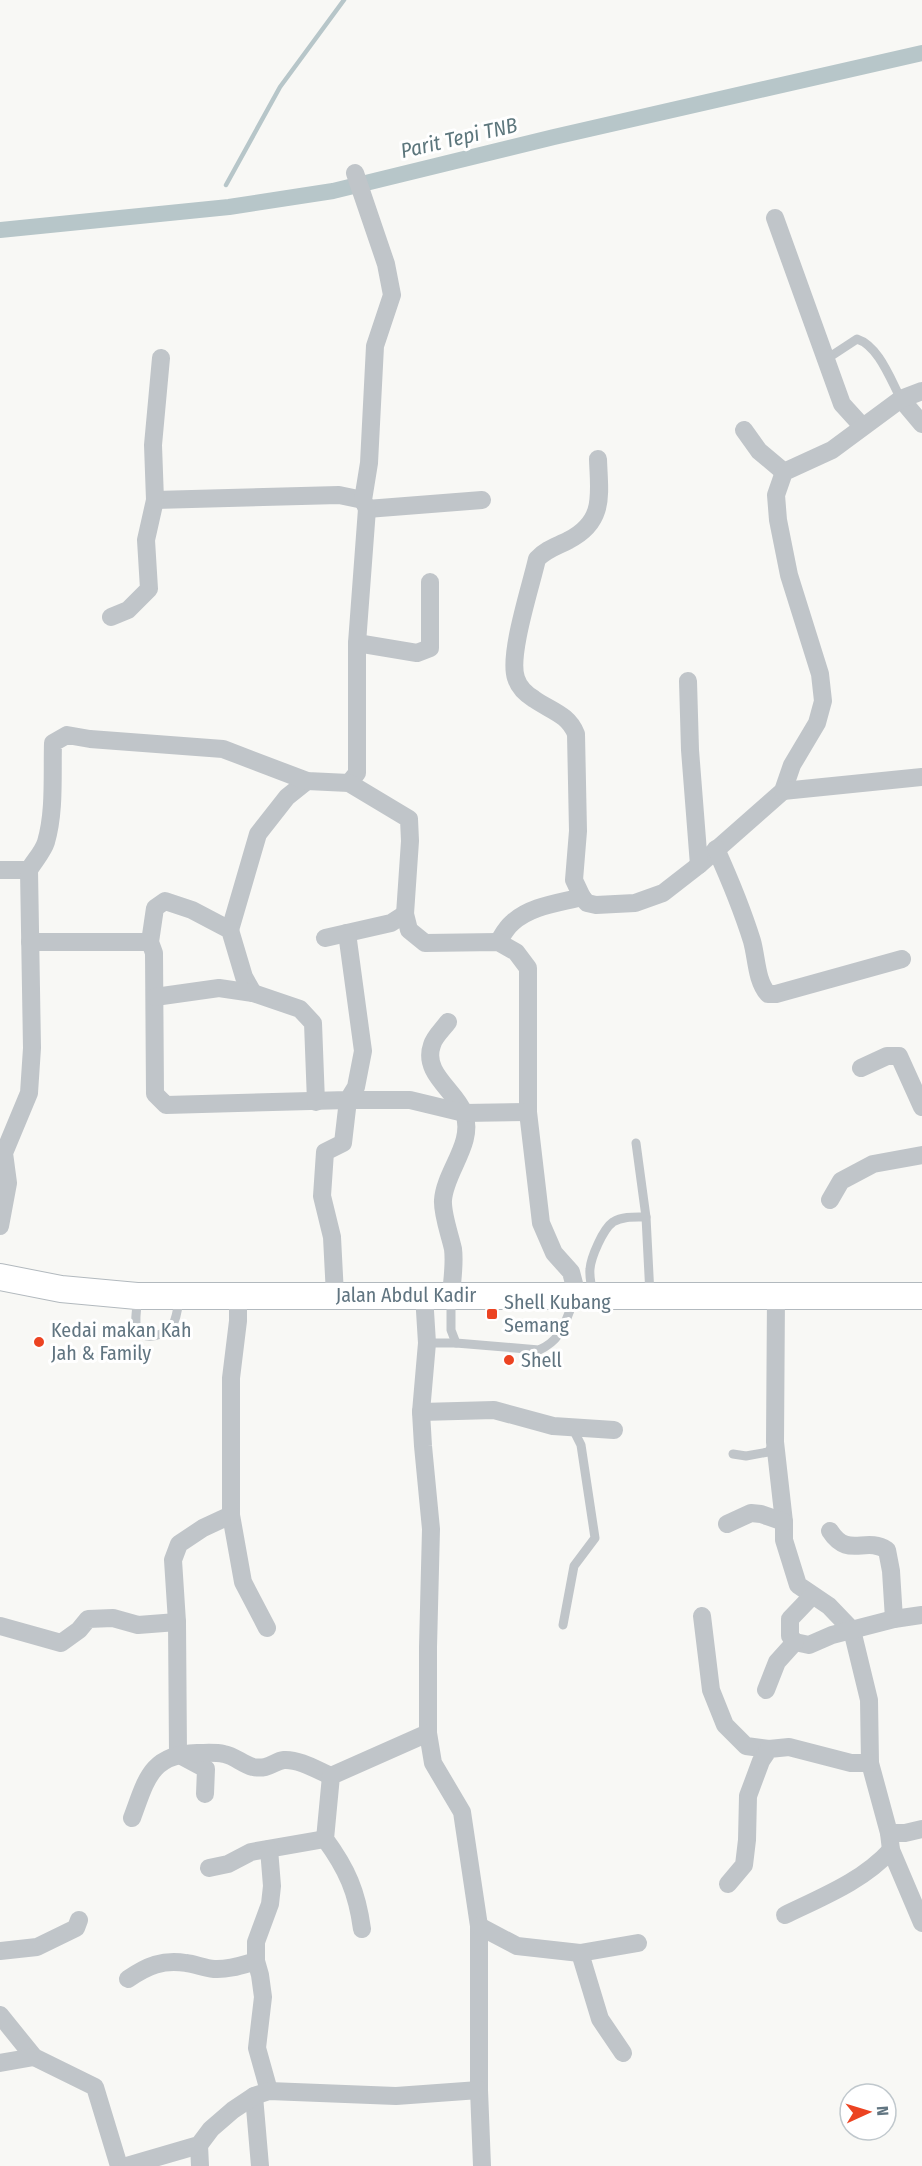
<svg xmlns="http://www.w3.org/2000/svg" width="922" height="2166" font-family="'Fira Sans Condensed',sans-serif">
<rect width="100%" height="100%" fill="#f8f8f5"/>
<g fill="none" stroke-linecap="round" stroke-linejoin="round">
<!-- stream -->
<polyline stroke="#b7c6c9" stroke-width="4.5" points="226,185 280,87 344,0"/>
<!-- canal -->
<polyline stroke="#b7c6c9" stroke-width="16" points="0,230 229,207 333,191 554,137 922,53"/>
<!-- secondary casing -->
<g stroke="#b2b9be" stroke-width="28">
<polyline id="secondary" points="0,1277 61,1289 137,1296 922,1296"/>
</g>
<!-- lane -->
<g stroke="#c0c5c9" stroke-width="9">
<path d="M825 360 857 339C879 346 891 381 901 399"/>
<polyline points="636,1143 646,1217 650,1295"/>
<path d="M592 1293C592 1286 589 1277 590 1269 591 1257 603 1229 613 1222 623 1216 635 1217 646 1217"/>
<path d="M137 1298C138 1307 133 1323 138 1331 146 1341 165 1335 172 1326 177 1319 178 1307 179 1298"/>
<path d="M451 1298V1330L456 1343 539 1350C562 1340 565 1322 574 1300"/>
<polyline points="427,1343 456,1343"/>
<polyline points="733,1454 746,1456 768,1452 774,1444"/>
<polyline points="563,1625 574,1566 595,1538 581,1445 573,1429"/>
</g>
<!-- street -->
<g stroke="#c0c5c9" stroke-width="18">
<polyline points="775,218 842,404 862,426"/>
<polyline points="901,399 922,424"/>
<polyline points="744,430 759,451 784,472"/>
<path d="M598 459C599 493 606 521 569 540 558 546 546 549 537 559 531 586 508 655 516 678 519 688 526 694 534 699 551 711 568 714 576 734L578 831 574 880 582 897 587 903 596 905 635 903 663 893 699 865 783 791 792 765 817 723 823 701 820 674 789 575 778 520 776 495 784 472 832 450 901 399 922 391"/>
<polyline points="155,500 339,495 363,500"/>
<polyline points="367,509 482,500"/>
<polyline points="111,617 128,610 149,589 146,540 155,500 153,445 161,358"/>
<polyline points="357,643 417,653 430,648 430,582"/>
<polyline points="688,681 690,750 699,865"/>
<polyline points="349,783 357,773 357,643 367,509 363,500 369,463 375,346 392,295 386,264 355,173"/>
<polyline points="783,791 922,777"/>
<path d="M716 849C730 880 742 909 752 941 757 959 756 980 768 994H776L902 959"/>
<polyline points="0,870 29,870"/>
<polyline points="230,930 258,834 287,797 307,781"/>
<polyline points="325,938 391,923 405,914"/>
<polyline points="30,942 150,942"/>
<path d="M498 942C502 936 506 928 512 923 530 906 559 903 582 897"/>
<polyline points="253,993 244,977 230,930 192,910 165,901 155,908 150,942 154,953 155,1094 166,1105 348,1100 356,1087 363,1051 347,933"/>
<polyline points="155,997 219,988 253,993 300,1009 313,1023 316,1102"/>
<path d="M448 1022C443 1029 434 1037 432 1045 422 1073 455 1090 464 1113 475 1143 445 1171 443 1200 442 1214 450 1235 453 1249 455 1264 452 1281 451 1295"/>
<polyline points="861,1068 887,1056 899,1056 922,1107"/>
<polyline points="830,1200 841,1181 873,1164 922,1155"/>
<path d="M0 1226 8 1183 4 1153 29 1093 32 1048 29 870C34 861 43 852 46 842 55 811 52 775 53 743L67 735 90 739 223 749 307 781 349 783 409 819 410 841 405 914 409 930 425 943 498 942 516 952 528 968V1112L541 1223 554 1253 571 1272 577 1295"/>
<polyline points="238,1295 238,1321 231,1378 231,1515 243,1582 267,1628"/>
<polyline points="335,1295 332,1237 322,1196 325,1152 343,1143 348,1100 410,1100 464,1113 528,1112"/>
<polyline points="424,1295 427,1343 421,1412 423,1446 431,1529 428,1647 428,1733 433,1763 462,1812 479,1926 479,2090 482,2166"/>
<polyline points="776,1295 775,1442 784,1522 784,1540 798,1585 829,1606 852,1630 869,1700 870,1763 889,1833 891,1850 922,1923"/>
<polyline points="421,1412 494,1410 553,1426 614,1430"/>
<polyline points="727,1524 751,1513 761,1514 784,1522"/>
<path d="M830 1531C848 1559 865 1536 887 1550L891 1571 894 1619"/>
<polyline points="812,1596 790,1619 790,1636 795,1642 809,1645 832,1635 894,1619 922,1615"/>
<polyline points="702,1616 711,1690 725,1725 746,1746 769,1749"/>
<polyline points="0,1626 61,1643 79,1630 88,1619 113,1618 138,1625 177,1622"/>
<polyline points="766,1690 777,1662 795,1642"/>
<polyline points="205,1794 206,1769 178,1754 177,1622 173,1560 179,1544 203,1528 231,1515"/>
<path d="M132 1818C146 1781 150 1754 197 1753 206 1753 215 1752 224 1754 235 1756 242 1764 253 1767 269 1770 274 1761 284 1760 299 1759 317 1770 331 1776"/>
<polyline points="889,1833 905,1833 922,1829"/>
<polyline points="209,1868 228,1864 251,1852 325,1839"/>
<polyline points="728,1884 744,1865 747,1840 748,1796 761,1761 769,1749 789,1747 851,1763 870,1763"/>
<path d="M785 1915C822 1897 863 1881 891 1850"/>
<polyline points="479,1926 517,1946 580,1953 638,1943"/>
<path d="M362 1929C357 1892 347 1869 325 1839L331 1776 428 1733"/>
<polyline points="0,1951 37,1947 76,1928 79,1920"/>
<polyline points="580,1953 600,2019 623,2053"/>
<path d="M128 1979C147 1966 163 1959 186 1963 195 1964 204 1968 214 1969 228 1970 242 1965 256 1961"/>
<polyline points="0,2015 34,2057 95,2087 119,2166"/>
<polyline points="0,2063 34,2057"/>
<polyline points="269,2091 257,2048 263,1997 260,1975 256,1961 256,1942 270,1904 272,1886 269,1849"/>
<polyline points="254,2096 260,2166"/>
<polyline points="199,2145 200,2166"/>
<polyline points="127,2166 199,2145 211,2129 233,2110 254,2096 269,2091 396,2096 479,2090"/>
</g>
<!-- secondary -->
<use href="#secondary" stroke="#fff" stroke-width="26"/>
</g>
<!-- markers -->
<g fill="#ec4321" stroke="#fff" stroke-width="2">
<rect x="486" y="1308" width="12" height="12" rx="3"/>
<circle cx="39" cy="1342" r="6"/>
<circle cx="509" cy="1360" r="6"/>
</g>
<g text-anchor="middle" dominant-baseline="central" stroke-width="6" stroke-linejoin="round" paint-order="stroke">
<!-- street labels -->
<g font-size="20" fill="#617581" stroke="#fff">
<text x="406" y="1295">Jalan Abdul Kadir</text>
</g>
<!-- poi labels -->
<g font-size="20" fill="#617581" stroke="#fff" text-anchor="start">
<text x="504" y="1302">Shell Kubang<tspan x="504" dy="23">Semang</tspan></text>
<text x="51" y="1330">Kedai makan Kah<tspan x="51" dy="23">Jah &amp; Family</tspan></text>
<text x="521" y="1360">Shell</text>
</g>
<!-- water labels -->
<g font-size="21" font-style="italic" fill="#5c767c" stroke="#fff">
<text transform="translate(459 138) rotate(-13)">Parit Tepi TNB</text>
</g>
</g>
<!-- north arrow -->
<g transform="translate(868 2112) rotate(86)"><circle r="28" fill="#ffffff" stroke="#c0c8cd" stroke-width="1.5"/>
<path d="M0-4.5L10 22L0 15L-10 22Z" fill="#ec4321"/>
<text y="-9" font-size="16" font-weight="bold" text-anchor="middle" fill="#617581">N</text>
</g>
</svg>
